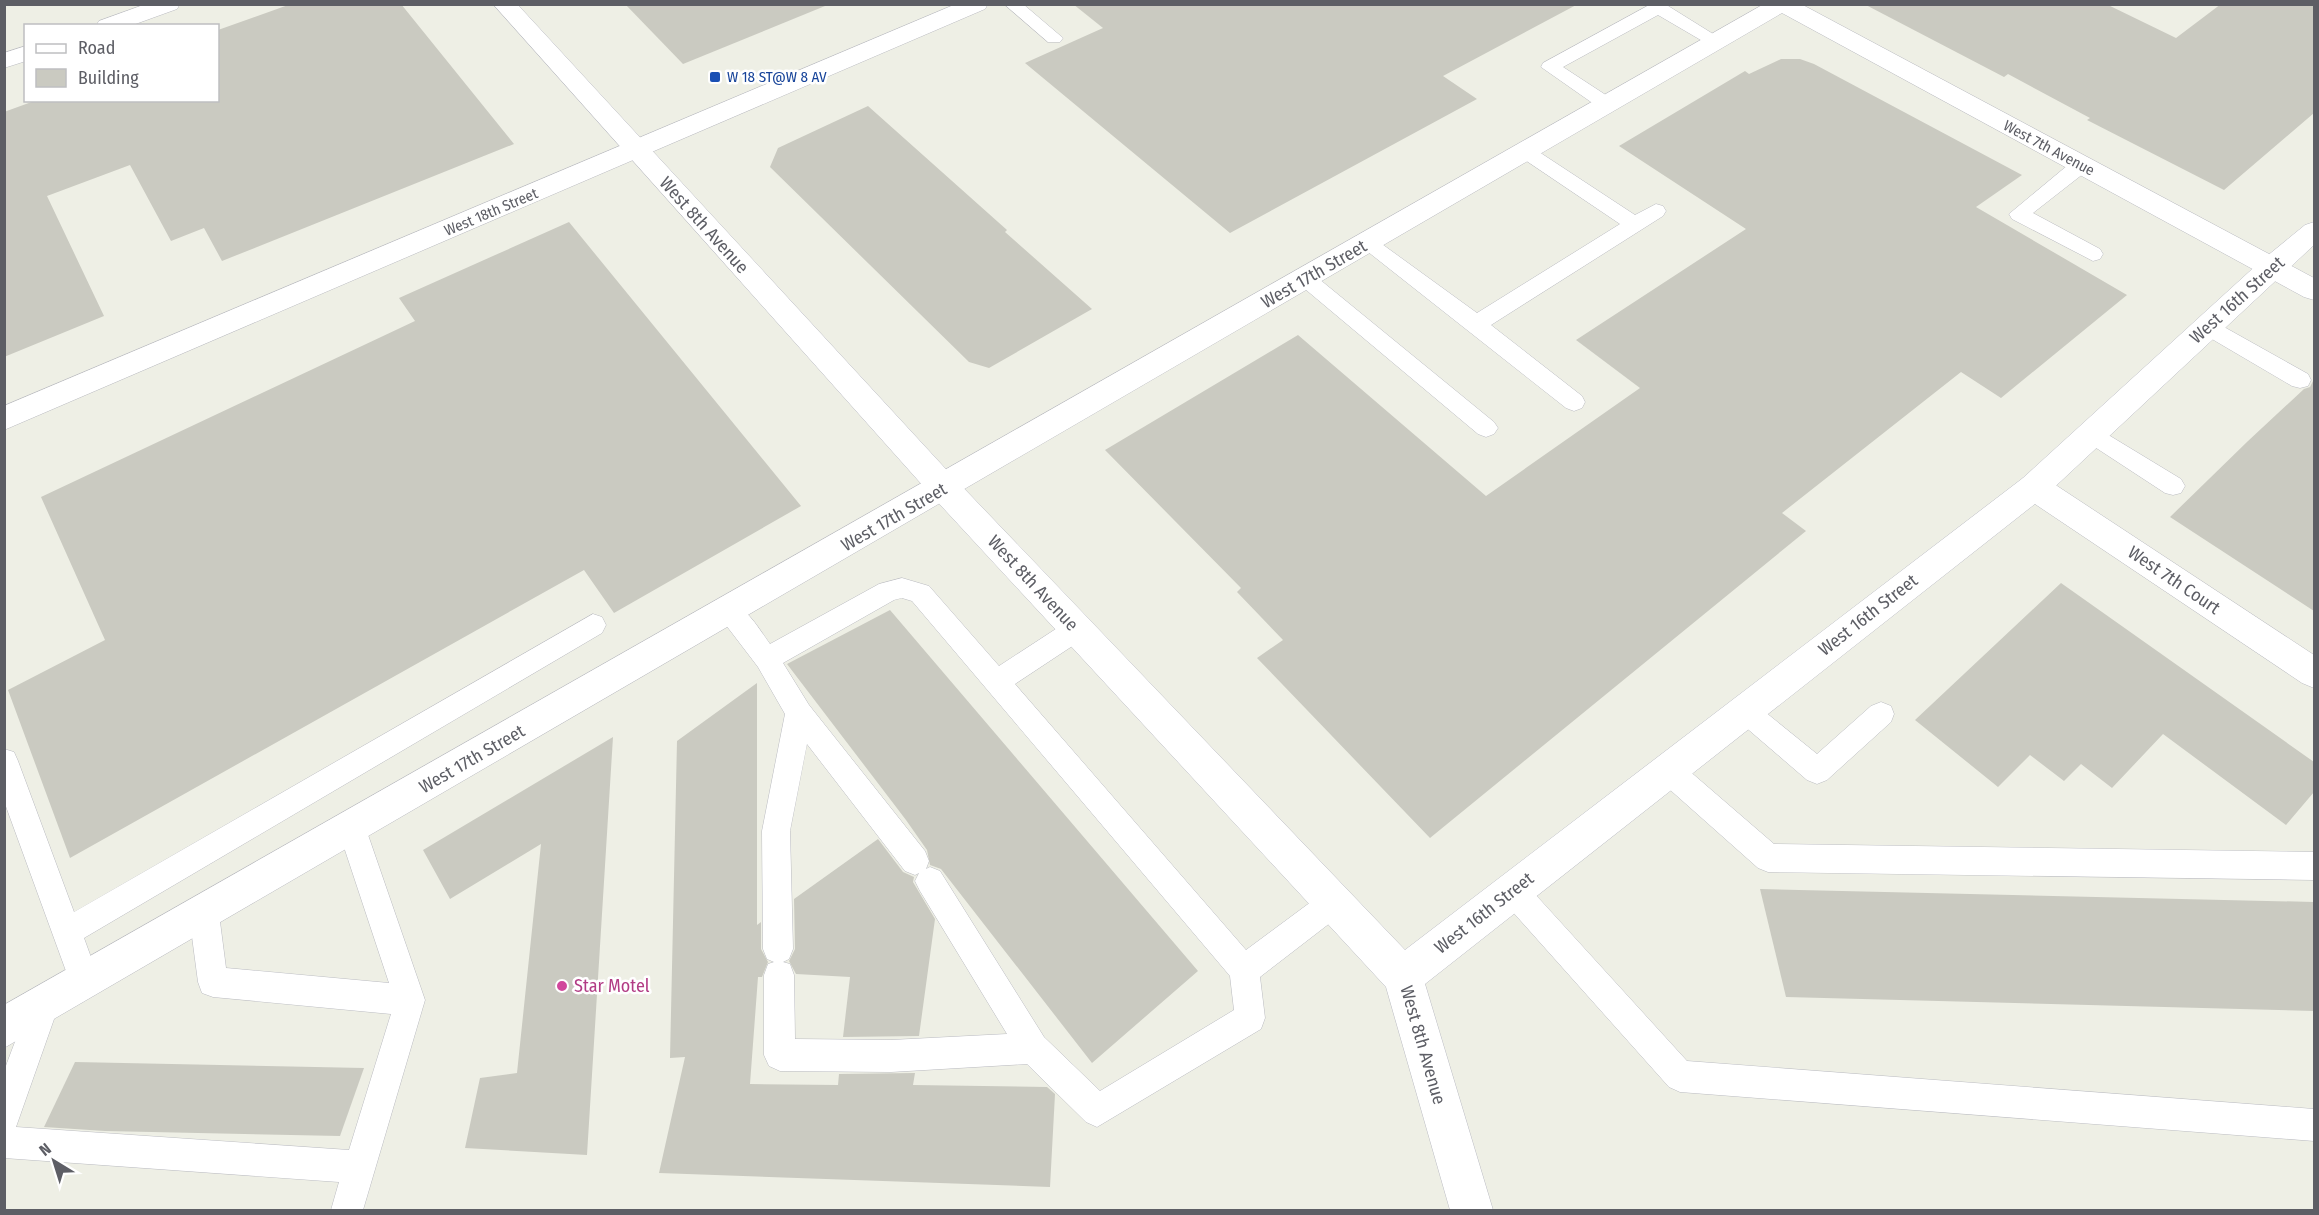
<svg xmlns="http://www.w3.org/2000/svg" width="2319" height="1215" font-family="'Fira Sans Condensed',sans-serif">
<rect width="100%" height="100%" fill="#eeefe5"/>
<!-- building -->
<g fill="#cacac1">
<polygon points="291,4 401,4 514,144 222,261 204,228 171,241 130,165 47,196 104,316 4,357 4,112 37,100 218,100 218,30"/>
<polygon points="625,4 825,4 825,6 683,64"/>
<polygon points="1073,4 1578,4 1443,76 1477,99 1230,233 1025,63 1103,28"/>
<polygon points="1864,4 2106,4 2176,38 2221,4 2314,4 2314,113 2224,190 2087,120 2090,118 2008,74 2004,77"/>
<polygon points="1781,59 1800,59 1814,64 2022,175 1976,207 2127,295 2001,398 1961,372 1782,513 1806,531 1430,838 1257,658 1283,640 1237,592 1241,588 1105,450 1298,335 1486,496 1640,388 1576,340 1746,229 1619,146 1745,71 1749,74"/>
<polygon points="868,106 1007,230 1005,232 1092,309 989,368 969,362 770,167 778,148"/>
<polygon points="569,222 801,506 614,613 584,570 70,858 8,690 105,640 41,497 415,321 399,298"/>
<polygon points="2314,379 2314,611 2170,517 2248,441 2304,389 2310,387"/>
<polygon points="2061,583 2314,762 2314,792 2286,825 2163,734 2112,788 2081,764 2064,781 2030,755 1998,787 1915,720"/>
<polygon points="890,610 1198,971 1092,1063 941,869 930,865 927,850 906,820 787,664"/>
<polygon points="757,683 757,925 761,922 761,949 768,962 762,977 758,977 750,1084 838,1085 839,1074 915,1073 913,1085 1047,1087 1055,1094 1050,1187 659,1173 685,1057 670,1058 677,741"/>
<polygon points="613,737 587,1155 465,1148 480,1078 517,1073 541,844 450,899 423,850"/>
<polygon points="878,839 903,872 914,877 913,882 935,919 919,1036 843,1037 850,977 796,974 789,961 795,949 794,899"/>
<polygon points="1760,889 2314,902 2314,1011 1786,997"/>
<polygon points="75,1062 364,1068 340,1136 105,1131 44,1127"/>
</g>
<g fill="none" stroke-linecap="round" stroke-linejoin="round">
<!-- lane casing -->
<g stroke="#babbc1" stroke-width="1">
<g id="lane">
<polygon points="1004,4 1023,4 1063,38 1060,42 1048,42"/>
<polygon points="1651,4 1665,4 1726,42 1723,46 1711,46 1658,15 1563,67 1615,101 1617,105 1615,109 1601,109 1541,67 1543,63"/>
<polygon points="1526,146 1533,148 1635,215 1656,204 1663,206 1666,211 1663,216 1491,325 1582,396 1585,402 1582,408 1574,411 1566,408 1358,244 1361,239 1375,239 1477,313 1620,224 1519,156 1516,152 1519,148"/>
<polygon points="2081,159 2088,160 2091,165 2088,170 2033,213 2100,249 2103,254 2100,259 2093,261 2012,219 2009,214 2074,160"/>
<polygon points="1306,272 1313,274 1494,422 1498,428 1494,434 1486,437 1478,434 1299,284 1295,279 1299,274"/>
<polygon points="2208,318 2308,374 2311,380 2308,386 2300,388 2292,386 2200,332 2197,326 2200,320"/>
<polygon points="2092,425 2181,479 2185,486 2181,493 2173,495 2165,493 2084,440 2080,434 2084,428"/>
<path d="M902 578 929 586 999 666 1068 621 1077 618 1086 621 1090 629 1086 637 1015 684 1246 950 1323 893 1333 889 1343 893 1348 903 1343 913 1260 977 1265 1018 1261 1029 1097 1127 1086 1122 1027 1064 891 1072 780 1071 769 1066 764 1055V975L768 964 774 962 767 959 763 949 762 831 785 714 758 667 716 612 720 604C742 597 758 628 770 644L879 584ZM902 598 912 601 1230 976 1234 1010 1100 1091 1044 1037 940 871 930 867 926 869 929 861 925 851 809 705 783 663 894 600ZM807 744 905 871 915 875 919 873 915 881 920 891 1007 1034 891 1040 795 1039 794 975 790 964 783 962 789 959 793 949 790 831Z"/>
<polygon points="593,614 602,617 606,625 602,633 84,938 100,982 96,993 85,997 74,993 4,801 4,749 14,752 18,761 74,912"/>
<polygon points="1745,699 1754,703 1817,754 1871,706 1881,702 1891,706 1894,714 1891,722 1827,780 1817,784 1807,780 1736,719 1732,711 1736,703"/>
<polygon points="1669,758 1679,762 1774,844 2314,852 2314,880 1768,872 1758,868 1659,780 1655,771 1659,762"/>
<polygon points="352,816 362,820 366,829 425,1000 363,1210 331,1210 339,1182 4,1158 4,1071 33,994 44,990 55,994 59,1005 16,1127 349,1150 391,1014 213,997 202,993 198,982 189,914 194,904 204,900 214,904 219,914 226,968 389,983 338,829 342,820"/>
<polygon points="1513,877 1523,881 1687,1061 2314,1109 2314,1141 1680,1092 1669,1087 1503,901 1498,891 1503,881"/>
</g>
</g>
<!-- street casing -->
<g stroke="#babbc1" stroke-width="1">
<g id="street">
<polygon points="146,4 180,4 177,9 130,26 96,26 99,21"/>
<polygon points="956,4 988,4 985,9 4,430 4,406"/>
<polygon points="1764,4 1801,4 2314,278 2314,300 2304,297 1782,13 4,1048 4,1005"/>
<polygon points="26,46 26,61 4,68 4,53"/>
<polygon points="2034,475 2045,478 2314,655 2314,688 2302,683 2023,496 2019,487 2023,478"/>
</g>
</g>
<!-- secondary casing -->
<g stroke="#babbc3" stroke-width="1">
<polygon id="secondary" points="493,4 517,4 955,479 1405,950 2023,478 2261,261 2305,225 2314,222 2314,245 2045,496 1425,984 1493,1210 1450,1210 1386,987 933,497"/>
</g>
<!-- lane -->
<use href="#lane" fill="#fff" fill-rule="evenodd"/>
<!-- street -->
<use href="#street" fill="#fff" fill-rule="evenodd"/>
<!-- secondary -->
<use href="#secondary" fill="#fff" fill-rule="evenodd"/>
</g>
<!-- markers -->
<rect fill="#1a4fb4" stroke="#fff" stroke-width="2" x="709" y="71" width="12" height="12" rx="3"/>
<circle fill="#d1479c" stroke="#fff" stroke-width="2" cx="562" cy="986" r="6"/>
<g text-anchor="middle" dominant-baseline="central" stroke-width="5" stroke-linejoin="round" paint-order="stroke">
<!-- far-transit labels -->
<g font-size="15" fill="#164399" stroke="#fff" text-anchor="start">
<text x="727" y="77">W 18 ST@W 8 AV</text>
</g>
<!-- far-street labels -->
<g font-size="15" fill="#5d5e65" stroke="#fff">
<text transform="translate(2049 148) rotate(28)">West 7th Avenue</text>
<text transform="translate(491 212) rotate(-23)">West 18th Street</text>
</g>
<!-- street labels -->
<g font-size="18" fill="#5d5e65" stroke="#fff">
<text transform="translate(704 225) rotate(48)">West 8th Avenue</text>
<text transform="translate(1314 274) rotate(-30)">West 17th Street</text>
<text transform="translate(2237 300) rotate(-42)">West 16th Street</text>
<text transform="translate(894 517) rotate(-30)">West 17th Street</text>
<text transform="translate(2174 580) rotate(34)">West 7th Court</text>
<text transform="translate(1033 583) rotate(47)">West 8th Avenue</text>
<text transform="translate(1868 615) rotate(-38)">West 16th Street</text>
<text transform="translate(472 759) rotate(-30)">West 17th Street</text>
<text transform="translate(1484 913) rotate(-38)">West 16th Street</text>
<text transform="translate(1423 1045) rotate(74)">West 8th Avenue</text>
</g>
<!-- hotel labels -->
<g font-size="18" fill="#b23c85" stroke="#fff" text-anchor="start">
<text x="574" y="986">Star Motel</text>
</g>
</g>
<!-- border -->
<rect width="2319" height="1215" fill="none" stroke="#5d5e65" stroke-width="12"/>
<!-- legend -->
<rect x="24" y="24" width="195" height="78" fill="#ffffff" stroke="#bebfc1" stroke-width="1.5"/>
<rect x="36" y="44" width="30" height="9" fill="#ffffff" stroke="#bebfc1" stroke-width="1.5"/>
<text x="78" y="54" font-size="18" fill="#5d5e65">Road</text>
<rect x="36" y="69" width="30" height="18" fill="#cacac1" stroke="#bebfc1" stroke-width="1.5"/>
<text x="78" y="84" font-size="18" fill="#5d5e65">Building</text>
<!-- north arrow -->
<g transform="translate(54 1161) rotate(322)" stroke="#ffffff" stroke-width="4.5" paint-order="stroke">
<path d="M0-4.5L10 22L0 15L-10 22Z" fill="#5d5e65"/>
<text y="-9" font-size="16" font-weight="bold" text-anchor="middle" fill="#5d5e65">N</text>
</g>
</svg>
